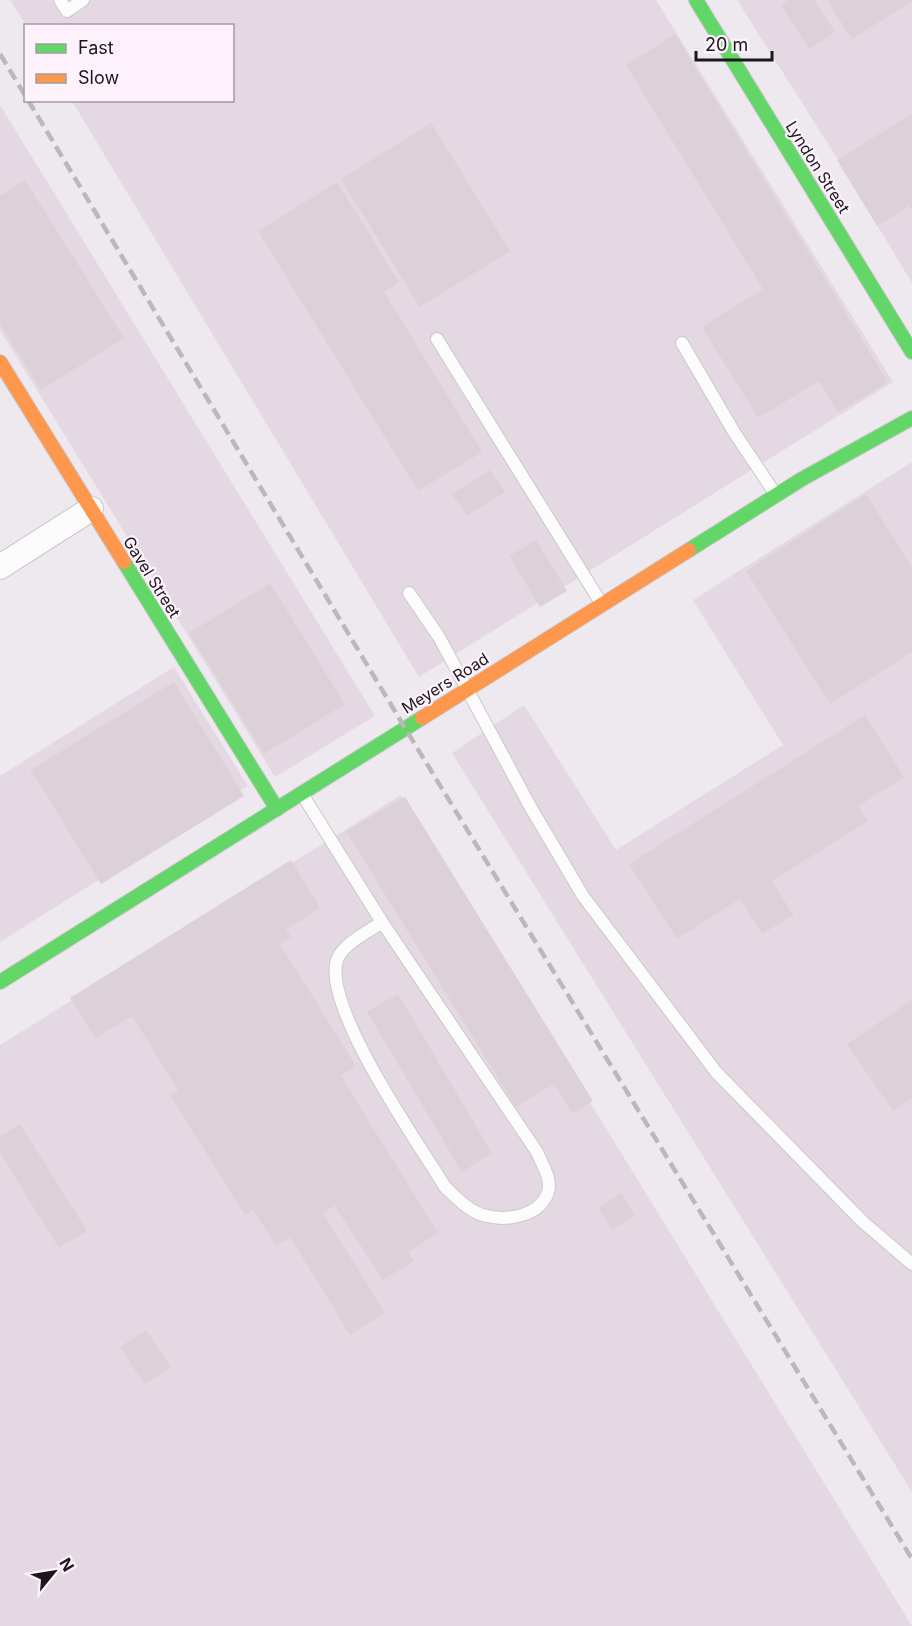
<svg xmlns="http://www.w3.org/2000/svg" width="912" height="1626" font-family="Inter,sans-serif">
<rect width="100%" height="100%" fill="#eee9ee"/>
<!-- built -->
<g fill="#e4d9e2">
<polygon points="10,0 656,0 893,382 419,677 72,101 232,100 232,26 26,25"/>
<polygon points="737,0 912,0 912,283 835,155"/>
<polygon points="0,105 375,716 275,777 0,330"/>
<polygon points="912,462 912,1492 452,753 524,705 616,850 783,745 693,600"/>
<polygon points="174,667 248,786 0,942 0,776"/>
<polygon points="401,795 912,1626 0,1626 0,1045"/>
</g>
<!-- building -->
<g fill="#dcd1d7">
<polygon points="788,0 814,0 835,32 809,49 781,5"/>
<polygon points="827,0 912,0 912,1 852,39"/>
<polygon points="675,34 888,382 838,412 819,381 758,418 702,327 763,289 626,65"/>
<polygon points="912,114 912,210 909,206 877,226 837,160"/>
<polygon points="431,123 510,251 420,307 341,179"/>
<polygon points="25,180 124,338 41,390 0,324 0,196"/>
<polygon points="337,182 399,282 384,292 482,452 418,491 258,231"/>
<polygon points="490,470 505,492 467,516 452,494"/>
<polygon points="866,494 912,567 912,652 830,704 746,571"/>
<polygon points="536,540 567,591 540,607 509,556"/>
<polygon points="270,583 345,704 264,754 189,633"/>
<polygon points="174,682 244,796 101,884 31,770"/>
<polygon points="865,715 904,777 858,806 868,821 772,881 793,915 762,934 740,899 677,939 629,864"/>
<polygon points="405,797 593,1101 573,1114 554,1084 516,1107 346,831"/>
<polygon points="291,860 320,908 286,929 291,937 280,944 356,1066 341,1076 438,1233 409,1252 414,1261 383,1280 335,1206 323,1213 385,1313 350,1335 290,1237 276,1246 253,1210 245,1215 170,1095 178,1090 132,1016 95,1038 70,998"/>
<polygon points="398,994 492,1153 462,1172 367,1012"/>
<polygon points="912,1000 912,1098 893,1111 847,1044"/>
<polygon points="20,1124 87,1231 59,1248 0,1153 0,1136"/>
<polygon points="621,1193 635,1216 612,1230 598,1208"/>
<polygon points="146,1330 171,1367 144,1384 120,1347"/>
</g>
<g fill="none" stroke-linecap="round" stroke-linejoin="round">
<!-- lane casing -->
<g stroke="#cbc7cb" stroke-width="14">
<g id="lane">
<polyline points="60,0 67,11 83,0"/>
<polyline points="437,339 601,603"/>
<polyline points="682,343 734,432 776,495"/>
<polyline points="409,593 439,637 531,808 583,896 716,1072 863,1222 912,1264"/>
<path d="M302 794 382 922 537 1152C542 1164 552 1179 548 1192 540 1216 508 1221 487 1216 470 1213 457 1198 445 1187 417 1141 328 1015 336 964 338 946 368 932 382 922"/>
</g>
</g>
<!-- street casing -->
<g stroke="#cbc7cb" stroke-width="26">
<polyline id="street" points="0,567 91,509"/>
</g>
<!-- fast casing -->
<g stroke="#cbc7cb" stroke-width="16">
<g id="fast">
<polyline points="696,0 912,352"/>
<polyline points="689,550 802,479 912,418"/>
<polyline points="124,562 277,809"/>
<polyline points="0,982 422,718"/>
</g>
</g>
<!-- slow casing -->
<g stroke="#cbc7cb" stroke-width="16">
<g id="slow">
<polyline points="0,362 124,562"/>
<polyline points="422,718 689,550"/>
</g>
</g>
<!-- lane -->
<use href="#lane" stroke="#fcfcfc" stroke-width="12"/>
<!-- street -->
<use href="#street" stroke="#fcfcfc" stroke-width="24"/>
<!-- fast -->
<use href="#fast" stroke="#63d668" stroke-width="14"/>
<!-- slow -->
<use href="#slow" stroke="#ff974d" stroke-width="14"/>
<!-- rail -->
<g stroke="#bab9ba" stroke-width="4.5" stroke-dasharray="12 6" stroke-linecap="butt">
<polyline points="0,54 26,97"/>
<polyline points="28,100 405,728 912,1559"/>
</g>
</g>
<g text-anchor="middle" dominant-baseline="central" stroke-width="4.5" stroke-linejoin="round" paint-order="stroke">
<!-- street labels -->
<g font-size="16" fill="#1b181b" stroke="#fef3fc">
<text transform="translate(818 167) rotate(58)">Lyndon Street</text>
<text transform="translate(152 577) rotate(58)">Gavel Street</text>
<text transform="translate(445 683) rotate(-32)">Meyers Road</text>
</g>
</g>
<!-- legend -->
<rect x="24" y="24" width="210" height="78" fill="#fef3fc" stroke="#a39ba2" stroke-width="1.5"/>
<rect x="36" y="44" width="30" height="9" fill="#63d668" stroke="#a39ba2" stroke-width="1.5"/>
<text x="78" y="54" font-size="18" fill="#1b181b">Fast</text>
<rect x="36" y="74" width="30" height="9" fill="#ff974d" stroke="#a39ba2" stroke-width="1.5"/>
<text x="78" y="84" font-size="18" fill="#1b181b">Slow</text>
<!-- north arrow -->
<g transform="translate(54 1572) rotate(60)" stroke="#fef3fc" stroke-width="4.5" paint-order="stroke">
<path d="M0-4.5L10 22L0 15L-10 22Z" fill="#1b181b"/>
<text y="-9" font-size="16" font-weight="bold" text-anchor="middle" fill="#1b181b">N</text>
</g>
<!-- scale -->
<path d="M696 51v9h76v-9" fill="none" stroke="#1b181b" stroke-width="3"/>
<text x="705" y="51" font-size="18" fill="#1b181b" stroke="#fef3fc" stroke-width="4.5" paint-order="stroke">20 m</text>
</svg>
